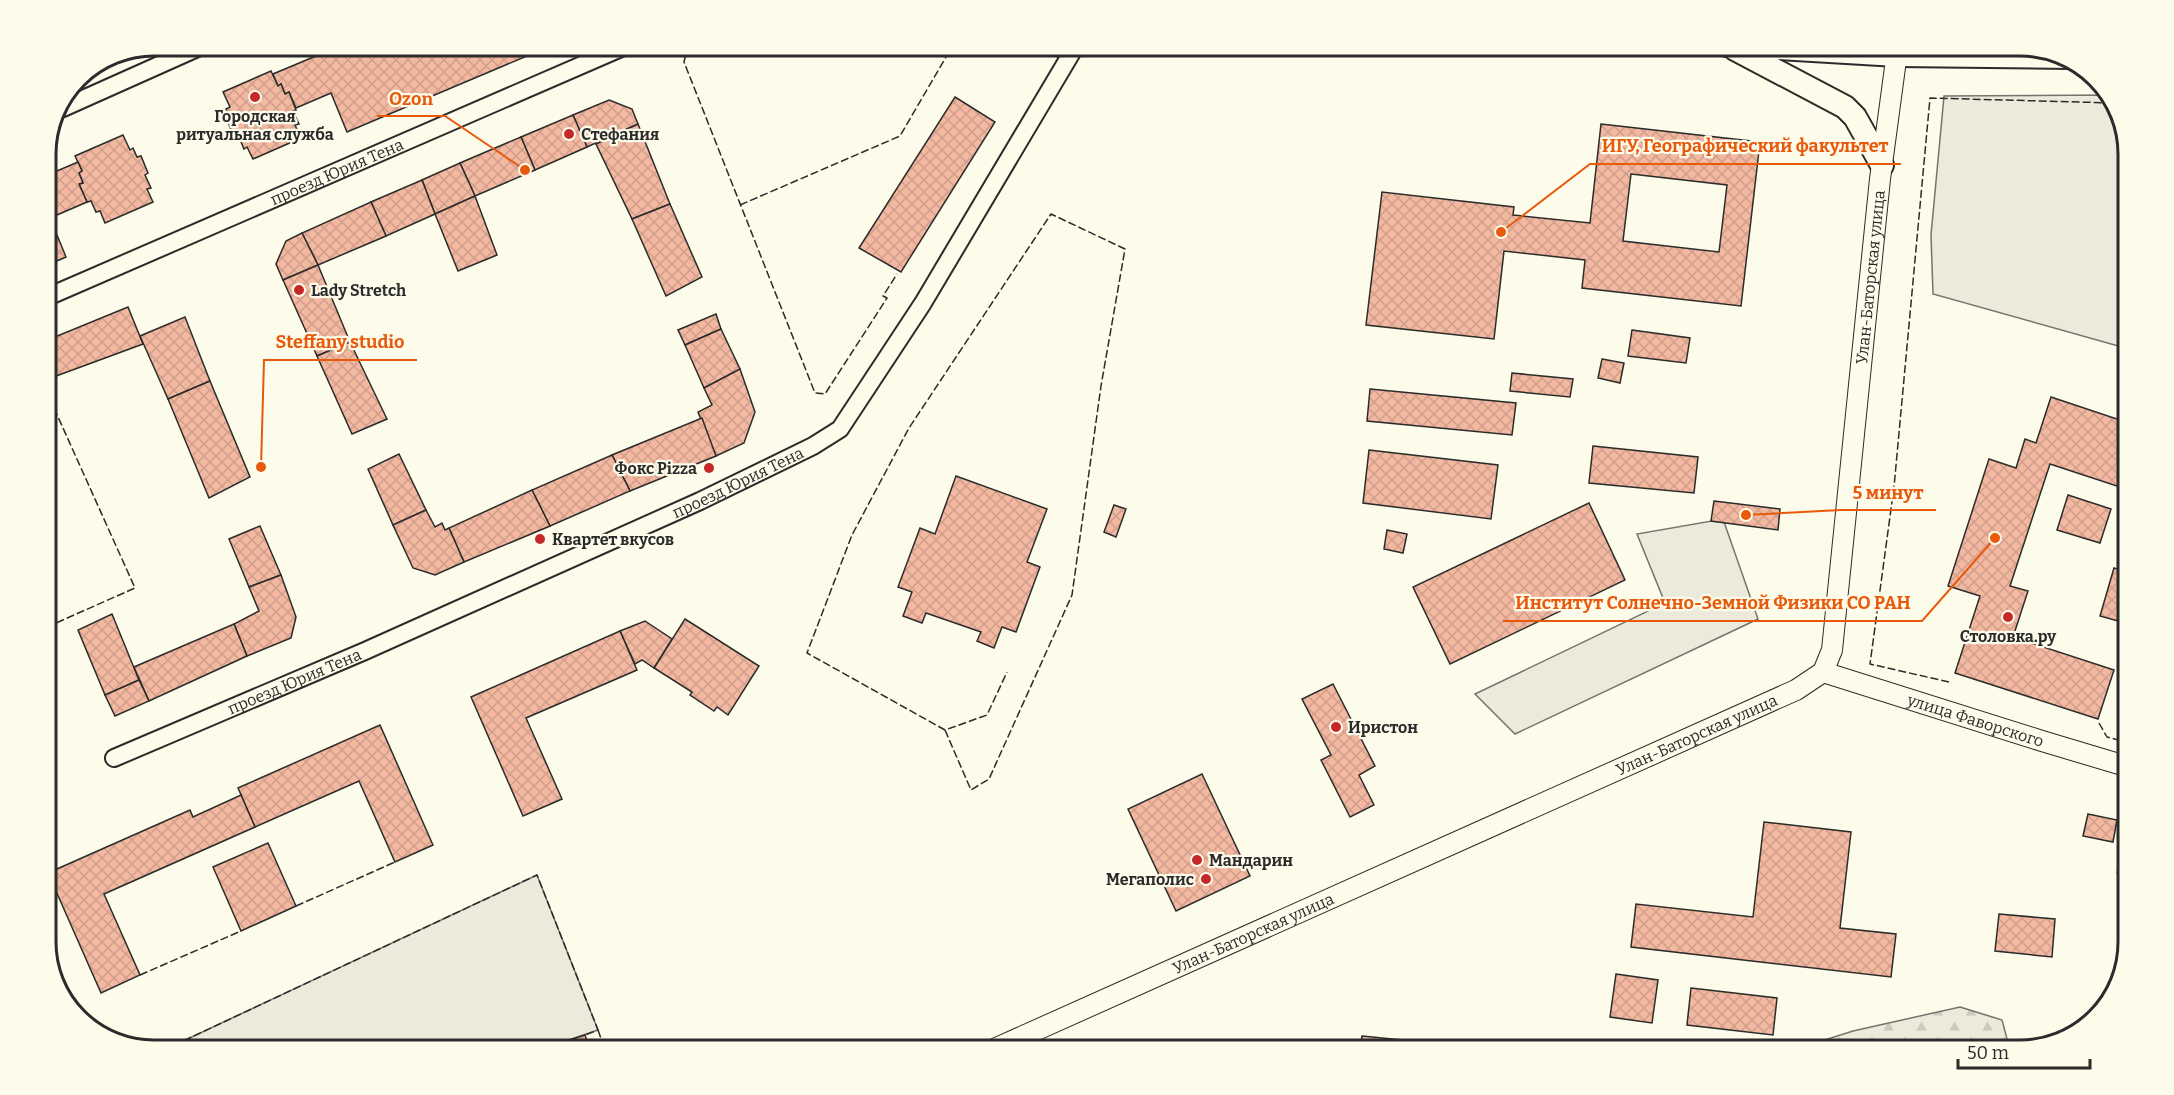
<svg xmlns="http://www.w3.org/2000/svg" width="2174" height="1095" font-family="Bitter,serif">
<defs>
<pattern id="forest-firs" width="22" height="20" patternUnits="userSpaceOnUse" patternTransform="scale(1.5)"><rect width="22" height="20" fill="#ecebdb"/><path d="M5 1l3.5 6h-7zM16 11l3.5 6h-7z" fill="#cbcabc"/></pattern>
<pattern id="building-cross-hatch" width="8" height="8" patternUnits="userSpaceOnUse" patternTransform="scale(1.5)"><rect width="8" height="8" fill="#f2b8a0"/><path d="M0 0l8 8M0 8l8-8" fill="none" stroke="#d09e8a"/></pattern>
</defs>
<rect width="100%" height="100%" fill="#fdfbea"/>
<!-- forest -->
<polygon fill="url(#forest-firs)" stroke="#74746e" stroke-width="1.5" points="1960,1007 2002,1020 2010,1050 1793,1050 1853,1031"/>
<!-- park -->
<polygon fill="#ecebdb" stroke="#74746e" stroke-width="1.5" points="2111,95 2129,147 2129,349 1933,294 1931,235 1944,96"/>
<!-- parking -->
<g fill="#eceadb" stroke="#74746e" stroke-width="1.5">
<polygon points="1723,519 1758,619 1515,734 1475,694 1665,603 1637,534"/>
<polygon points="2129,817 2129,876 2117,873"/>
<polygon points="537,875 598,1030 539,1050 164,1050"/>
</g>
<!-- building -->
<g fill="url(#building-cross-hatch)" stroke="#2b2b2b" stroke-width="1.5" fill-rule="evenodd">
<polygon points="342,45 553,45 347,132 331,93 296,108 289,92 285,94 281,84 278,86 273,74"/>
<polygon points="271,71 278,86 281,84 285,94 289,92 296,110 293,111 299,124 295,125 301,138 253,159 247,147 244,149 239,137 235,139 227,120 231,119 226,109 230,107 223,92"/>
<polygon points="955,97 995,122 901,272 859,248"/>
<polygon points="609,100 632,109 638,124 587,147 573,115"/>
<polygon points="573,115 587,147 535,170 521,137"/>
<polygon points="638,124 670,204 632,219 596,144"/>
<path d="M1601 124 1760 142 1741 306 1582 288 1585 260 1504 251 1494 339 1366 325 1382 192 1514 207 1513 215 1590 223ZM1631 174 1727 185 1719 252 1623 241Z"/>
<polygon points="123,135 130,150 133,148 137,157 141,156 148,173 145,175 151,188 147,189 153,202 105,223 100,211 96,212 91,201 87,202 79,184 83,183 79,173 82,171 75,156"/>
<polygon points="521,137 535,170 475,196 460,163"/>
<polygon points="78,162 82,171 79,173 83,183 79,184 87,202 50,218 66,257 45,266 45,176"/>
<polygon points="460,163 475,196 435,214 422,180"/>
<polygon points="422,180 435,214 386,236 371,202"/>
<polygon points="475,196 497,255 458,271 435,214"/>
<polygon points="371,202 386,236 318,265 302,233"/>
<polygon points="670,204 702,277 666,296 632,219"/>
<polygon points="302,233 318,265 283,280 276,264 286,241"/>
<polygon points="318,265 350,342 317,356 283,280"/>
<polygon points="128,307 143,344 48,379 45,373 45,341"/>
<polygon points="716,314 721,329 685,345 678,330"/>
<polygon points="185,317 210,381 168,399 140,336"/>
<polygon points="721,329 740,369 704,388 685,345"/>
<polygon points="1632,330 1690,338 1686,363 1628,356"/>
<polygon points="350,342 387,419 352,434 317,356"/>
<polygon points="1602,359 1624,363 1620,383 1598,378"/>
<polygon points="740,369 755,412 744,443 716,456 698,412 712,405 704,388"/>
<polygon points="1512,373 1573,379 1570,397 1510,391"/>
<polygon points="210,381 250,477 209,498 168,399"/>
<polygon points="1370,389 1516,403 1512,435 1367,421"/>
<polygon points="2051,397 2129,423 2129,490 2050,464 2010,586 2028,591 2013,637 2114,670 2098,719 1955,673 1980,596 1948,586 1989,459 2016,468 2025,439 2036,443"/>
<polygon points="702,418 716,456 630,491 612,455"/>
<polygon points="1593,446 1698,457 1694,493 1589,483"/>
<polygon points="1369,450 1498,465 1491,519 1363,503"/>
<polygon points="399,454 426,510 393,525 368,469"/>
<polygon points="612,455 630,491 550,526 532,490"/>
<polygon points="956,476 1047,509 1027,562 1040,567 1016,632 1002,627 994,648 977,641 981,632 926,613 922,623 903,616 912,592 898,587 920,528 935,534"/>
<polygon points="532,490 550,526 464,562 449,528"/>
<polygon points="2068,495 2111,509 2100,543 2057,530"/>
<polygon points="1714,501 1780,509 1778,530 1711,521"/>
<polygon points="1589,503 1625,580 1450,664 1413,587"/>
<polygon points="1114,505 1126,509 1116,537 1104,532"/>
<polygon points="426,510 435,527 442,523 445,530 449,528 464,562 435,575 413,568 393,525"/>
<polygon points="260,526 281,575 249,587 229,539"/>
<polygon points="1387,530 1407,534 1403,553 1384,549"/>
<polygon points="2114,568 2129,572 2129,624 2100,616"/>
<polygon points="281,575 296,617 291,638 247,656 234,624 259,611 249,587"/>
<polygon points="112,614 139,680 105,695 78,630"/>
<polygon points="685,619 759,666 728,715 717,707 714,711 690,695 692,692 654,668"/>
<polygon points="645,621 672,639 654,668 642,660 635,664 620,631"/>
<polygon points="234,624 247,656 149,701 134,667"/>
<polygon points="620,631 637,670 526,718 562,799 523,816 471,697"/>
<polygon points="139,680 149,701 115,716 105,695"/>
<polygon points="1333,684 1375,766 1359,775 1374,805 1350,817 1321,760 1331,755 1302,699"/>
<polygon points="380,725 433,845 395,862 359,781 255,827 238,788"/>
<polygon points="1202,774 1250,876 1176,911 1128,809"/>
<polygon points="241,795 255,827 104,894 140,975 101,993 48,873 190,810 193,817"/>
<polygon points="2088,814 2117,820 2113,842 2083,836"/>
<polygon points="1764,822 1851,832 1840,928 1896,934 1891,977 1631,947 1636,904 1753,917"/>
<polygon points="268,843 296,906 241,931 213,867"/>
<polygon points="1999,914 2055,919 2052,957 1995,951"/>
<polygon points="1616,974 1658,980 1652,1023 1610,1017"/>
<polygon points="1691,988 1777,998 1773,1035 1687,1025"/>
<polygon points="585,1035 590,1050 539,1050"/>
<polygon points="1362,1036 1504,1050 1360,1050"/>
</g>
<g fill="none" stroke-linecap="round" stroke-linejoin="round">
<!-- minor casing -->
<g stroke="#2b2b2b" stroke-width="20">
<g id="minor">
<polyline points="63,108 204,45"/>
<path id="s1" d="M45 298 628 45"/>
<path id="s2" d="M114 758 365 651 700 501 813 446 840 429 923 303 1071 54 1055 45"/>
</g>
</g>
<!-- tertiary casing -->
<g stroke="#2b2b2b" stroke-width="22">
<g id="tertiary">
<path id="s3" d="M1823 672 2042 741 2129 767"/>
<path id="s4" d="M992 1050 1796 690 1823 672 1832 650 1880 179 1898 45"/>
</g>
</g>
<!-- secondary casing -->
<g stroke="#2b2b2b" stroke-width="26">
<g id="secondary">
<polyline points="1727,45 1897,55 2069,57"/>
<polyline points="1735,49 1845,107 1855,117 1882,165"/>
</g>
</g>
<!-- minor -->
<use href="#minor" stroke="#fdfbea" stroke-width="16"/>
<!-- tertiary -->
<use href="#tertiary" stroke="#fdfbea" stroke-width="20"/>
<!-- secondary -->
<use href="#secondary" stroke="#fdfbea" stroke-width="22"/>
<!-- fence -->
<g stroke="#2b2b2b" stroke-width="1.5" stroke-dasharray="8 3" stroke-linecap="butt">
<polyline points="688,45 684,62 815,393 825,394 887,298 883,296 897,274"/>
<polyline points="740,205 900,136 953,45"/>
<polyline points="45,388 135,588 56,623 45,607"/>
<polyline points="1949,682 1870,664 1894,487 1930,98 2114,103"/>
<polyline points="2099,723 2107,737 2129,743"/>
<polyline points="945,730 971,790 989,779 1072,595 1101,386 1125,249 1051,214 909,428 852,535 807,653 945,730 987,715 1007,672"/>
<polyline points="296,906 395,862"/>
<polyline points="140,975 241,931"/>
<polyline points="598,1030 605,1050"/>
<polyline points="164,1050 537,875 598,1030 585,1035"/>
</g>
</g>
<!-- markers -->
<g fill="#c62828" stroke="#fdfbea" stroke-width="2">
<circle cx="255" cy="97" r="6"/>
<circle cx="569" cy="134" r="6"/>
<circle cx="299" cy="290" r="6"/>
<circle cx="709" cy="468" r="6"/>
<circle cx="540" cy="539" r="6"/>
<circle cx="2008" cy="617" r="6"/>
<circle cx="1336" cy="727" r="6"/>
<circle cx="1197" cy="860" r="6"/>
<circle cx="1206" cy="879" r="6"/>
</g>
<g text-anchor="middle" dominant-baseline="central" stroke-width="4.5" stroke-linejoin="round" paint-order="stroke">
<!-- poi labels -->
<g font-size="16" font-weight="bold" fill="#2b2b2b" stroke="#fdfbea" text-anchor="start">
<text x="255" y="116" text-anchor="middle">Городская<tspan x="255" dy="18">ритуальная служба</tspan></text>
<text x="581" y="134">Стефания</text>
<text x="311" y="290">Lady Stretch</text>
<text x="697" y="468" text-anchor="end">Фокс Pizza</text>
<text x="552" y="539">Квартет вкусов</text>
<text x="2008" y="636" text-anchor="middle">Столовка.ру</text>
<text x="1348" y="727">Иристон</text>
<text x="1209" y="860">Мандарин</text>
<text x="1194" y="879" text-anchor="end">Мегаполис</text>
</g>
<!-- street labels -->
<g font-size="16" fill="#2b2b2b" stroke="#fdfbea">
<text stroke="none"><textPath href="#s1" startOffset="318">проезд Юрия Тена</textPath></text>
<text stroke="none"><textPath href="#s4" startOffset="1312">Улан-Баторская улица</textPath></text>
<text stroke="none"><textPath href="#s2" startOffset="682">проезд Юрия Тена</textPath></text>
<text stroke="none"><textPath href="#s2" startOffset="196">проезд Юрия Тена</textPath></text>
<text stroke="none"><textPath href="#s3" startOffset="160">улица Фаворского</textPath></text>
<text stroke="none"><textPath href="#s4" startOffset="772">Улан-Баторская улица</textPath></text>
<text stroke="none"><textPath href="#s4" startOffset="286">Улан-Баторская улица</textPath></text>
</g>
</g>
<!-- crop -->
<path d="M0 0H2174V1095H0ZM154 56H2020A98 98 0 0 1 2118 154V942A98 98 0 0 1 2020 1040H154A98 98 0 0 1 56 942V154A98 98 0 0 1 154 56Z" fill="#fdfbea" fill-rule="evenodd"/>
<path fill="none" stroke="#2b2b2b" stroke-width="3" d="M154 56H2020A98 98 0 0 1 2118 154V942A98 98 0 0 1 2020 1040H154A98 98 0 0 1 56 942V154A98 98 0 0 1 154 56Z"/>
<!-- callouts -->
<path fill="none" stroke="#e8590c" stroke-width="2" d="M525 170L445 116H377M1501 232L1590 164H1901M261 467L264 360H417M1746 515L1841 510H1936M1995 538L1922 621H1503"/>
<g fill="#e8590c" stroke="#fdfbea" stroke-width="2">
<circle cx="525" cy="170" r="6"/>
<circle cx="1501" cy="232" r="6"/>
<circle cx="261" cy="467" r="6"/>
<circle cx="1746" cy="515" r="6"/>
<circle cx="1995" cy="538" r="6"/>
</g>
<g font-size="18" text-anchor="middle" font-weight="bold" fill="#e8590c" stroke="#fdfbea" stroke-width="4.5" stroke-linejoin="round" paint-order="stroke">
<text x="411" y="105">Ozon</text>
<text x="1745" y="152">ИГУ, Географический факультет</text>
<text x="340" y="348">Steffany studio</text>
<text x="1888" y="499">5 минут</text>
<text x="1713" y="609">Институт Солнечно-Земной Физики СО РАН</text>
</g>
<!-- scale -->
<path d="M1958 1059v9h132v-9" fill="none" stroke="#2b2b2b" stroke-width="3"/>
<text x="1967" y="1059" font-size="18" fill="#2b2b2b" stroke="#fdfbea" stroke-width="4.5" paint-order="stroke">50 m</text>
</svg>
